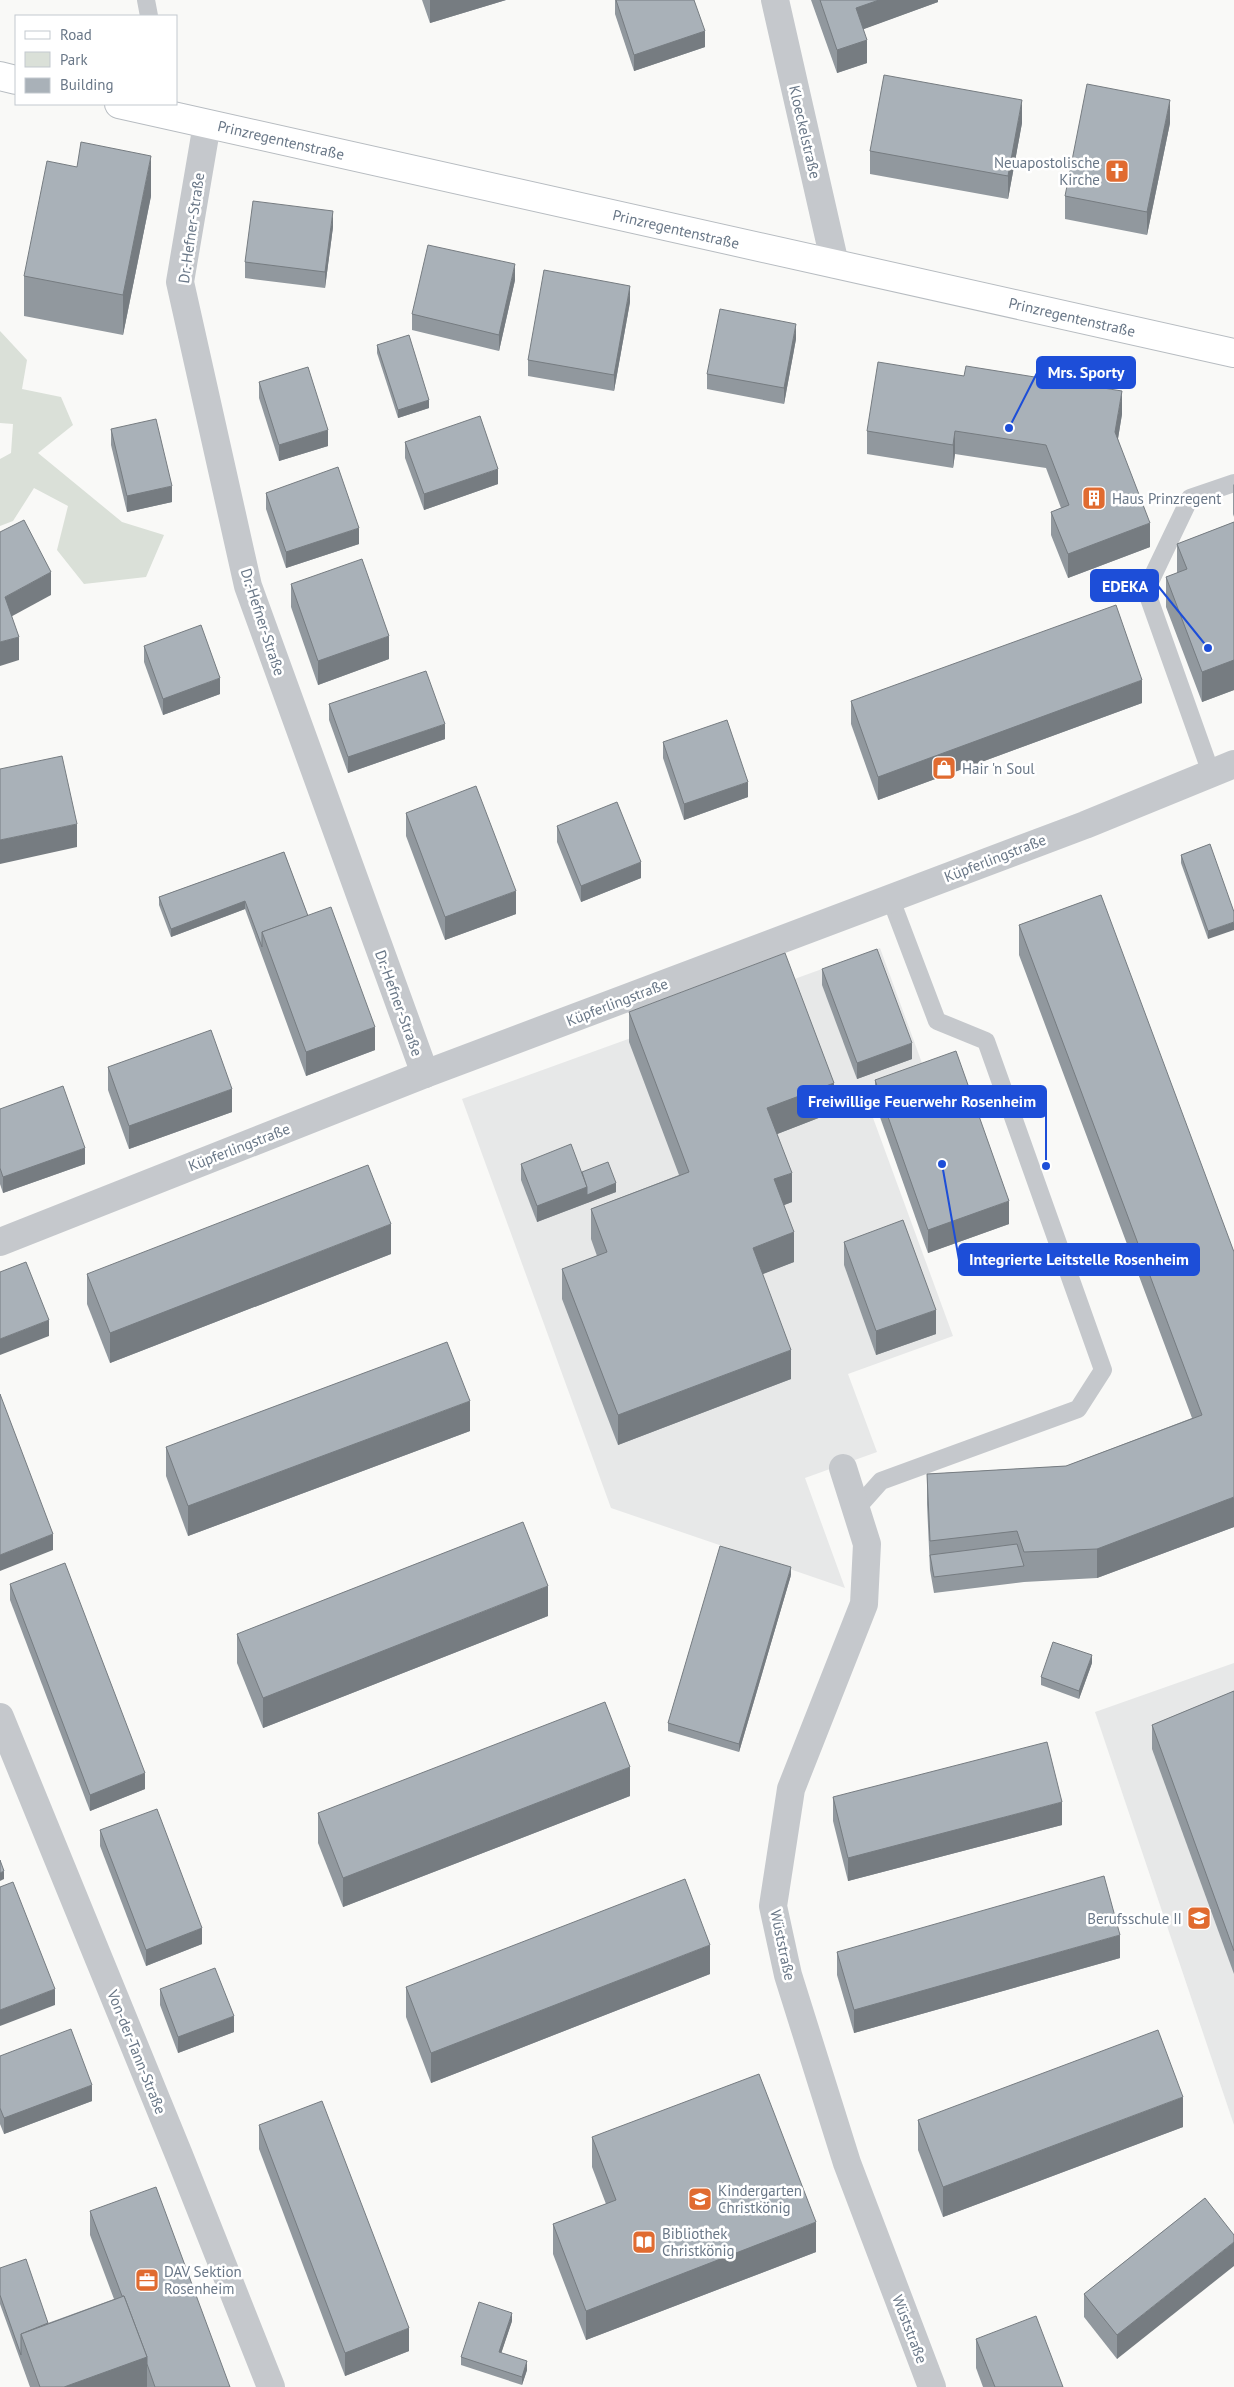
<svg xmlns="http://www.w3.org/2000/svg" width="1234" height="2387" font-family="'PT Sans',sans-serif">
<rect width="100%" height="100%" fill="#f9f9f7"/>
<!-- built -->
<g fill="#e7e8e8">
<polygon points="880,948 926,1074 865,1096 953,1336 848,1374 877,1452 805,1478 845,1588 611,1508 462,1099"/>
<polygon points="1234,1663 1234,2125 1095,1712"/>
</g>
<!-- green -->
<polygon fill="#dae0d8" points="0,331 27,360 22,389 61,397 73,425 38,453 122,522 164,535 146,577 84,584 57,550 68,506 34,488 13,521 0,526 0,459 11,453 13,424 0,423"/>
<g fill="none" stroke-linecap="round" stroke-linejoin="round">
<!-- secondary casing -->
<g stroke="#b7bcc1" stroke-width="30">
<g id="secondary">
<polyline points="0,76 16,80"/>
<polyline points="119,104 1234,353"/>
</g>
</g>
<!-- service -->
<g stroke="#c5c8cc" stroke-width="18">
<polyline points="146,0 149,16"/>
<polyline points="1211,773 1146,590 1190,498 1234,483"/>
<polyline points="857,1508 881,1481 1078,1409 1103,1370 986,1041 937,1021 890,897"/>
</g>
<!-- minor -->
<g stroke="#c5c8cc" stroke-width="28">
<polyline points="775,0 835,264"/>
<polyline points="207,124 180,282 248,586 425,1074"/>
<polyline points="0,1242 425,1074 1085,825 1234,764"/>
<polyline points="843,1468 867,1544 864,1604 791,1789 773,1906 788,1975 847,2163 932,2387"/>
<polyline points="0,1717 179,2155 271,2387"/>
</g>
<!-- secondary -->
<use href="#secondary" stroke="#fff" stroke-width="28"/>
</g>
<!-- wall -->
<g fill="#91989e">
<polygon points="422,0 506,0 430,23"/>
<polygon points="615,0 694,0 705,47 634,71 615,14"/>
<polygon points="811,0 938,0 938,2 863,29 867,63 837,73"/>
<polygon points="1022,123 1008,199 870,174 870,151"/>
<polygon points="1170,123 1147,235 1065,219 1065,196"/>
<polygon points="151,196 123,335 24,316 24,276"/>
<polygon points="333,227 325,288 245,278 245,262"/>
<polygon points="515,280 499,351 412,330 412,314"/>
<polygon points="630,302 614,391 528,376 528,360"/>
<polygon points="796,339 784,404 707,389 707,374"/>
<polygon points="377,345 429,408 398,418 377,353"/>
<polygon points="259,382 328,446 279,461 259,398"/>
<polygon points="1122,414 1118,439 1150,547 1068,578 1051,535 1051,512 1061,508 1046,468 955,454 953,468 867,454 867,431"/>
<polygon points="111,429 172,502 127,512 111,445"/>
<polygon points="405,442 498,484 424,510 405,458"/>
<polygon points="1234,484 1234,517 1233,514 1233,485"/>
<polygon points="266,493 359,544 286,568 266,509"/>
<polygon points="1234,522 1234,690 1202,702 1166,607 1166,577 1177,573 1177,544"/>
<polygon points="291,584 389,659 318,685 291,607"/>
<polygon points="144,646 220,694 163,715 144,662"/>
<polygon points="851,701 1142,703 878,800 851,724"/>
<polygon points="329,704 445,739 348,773 329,720"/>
<polygon points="663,742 748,797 684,820 663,758"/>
<polygon points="406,813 516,914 445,940 406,836"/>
<polygon points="557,826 641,878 581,902 557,842"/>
<polygon points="1210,844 1208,939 1181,863 1181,855"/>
<polygon points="284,852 308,916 375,1050 306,1076 245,909 171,937 159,905 159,897"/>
<polygon points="1101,895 1234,1527 1097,1578 1024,1582 934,1593 930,1570 927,1504 927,1474 1066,1466 1192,1418 1019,955 1019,925"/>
<polygon points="822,969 912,1059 857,1079 822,985"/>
<polygon points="629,1012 834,1112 777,1134 792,1202 784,1205 794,1262 762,1274 791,1379 618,1445 562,1299 562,1269 597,1256 591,1239 591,1209 679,1175 629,1042"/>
<polygon points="108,1067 232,1112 129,1149 108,1090"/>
<polygon points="875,1080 1009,1224 928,1253 875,1103"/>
<polygon points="0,1109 85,1164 3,1193 0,1184"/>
<polygon points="521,1164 582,1172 616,1192 537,1222 521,1180"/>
<polygon points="844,1242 936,1334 876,1355 844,1265"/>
<polygon points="391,1254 110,1363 87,1304 87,1274"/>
<polygon points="470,1431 188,1536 166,1476 166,1447"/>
<polygon points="791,1575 739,1752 668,1731 668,1723"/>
<polygon points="10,1584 145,1789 90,1811 10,1600"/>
<polygon points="548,1616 263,1728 237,1663 237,1634"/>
<polygon points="1092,1663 1079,1699 1041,1685 1041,1677"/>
<polygon points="1234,1691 1234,1974 1152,1749 1152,1725"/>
<polygon points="630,1796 343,1907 318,1843 318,1813"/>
<polygon points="833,1797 1062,1825 848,1881 833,1821"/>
<polygon points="100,1830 202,1944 146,1966 100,1846"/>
<polygon points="837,1952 1120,1958 854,2033 837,1975"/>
<polygon points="710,1974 431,2083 406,2017 406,1987"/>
<polygon points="160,1989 234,2032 178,2053 160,2005"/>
<polygon points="0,2056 92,2101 4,2134 0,2124"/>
<polygon points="918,2120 1183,2127 943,2217 918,2150"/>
<polygon points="259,2125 409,2351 345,2376 259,2149"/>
<polygon points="592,2137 816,2252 586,2340 553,2254 553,2224 606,2204 592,2167"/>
<polygon points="1205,2198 1117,2359 1084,2317 1084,2294"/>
<polygon points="90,2211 230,2387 30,2387 0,2304 0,2268 48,2323 114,2299 90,2235"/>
<polygon points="512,2321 501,2353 527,2370 522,2385 461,2365 461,2357"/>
<polygon points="976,2339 1063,2387 983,2387 976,2368"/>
</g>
<!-- shaded-wall -->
<g fill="#767c81">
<polygon points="430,0 506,0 430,23"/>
<polygon points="879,0 938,0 938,2 856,32 856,8"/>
<polygon points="705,31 705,47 634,71 634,55"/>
<polygon points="867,40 867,63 837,73 837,50"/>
<polygon points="1022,100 1022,123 1008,199 1008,176"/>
<polygon points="1170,100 1170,123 1147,235 1147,212"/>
<polygon points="151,156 151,196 123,335 123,295"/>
<polygon points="333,211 333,227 325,288 325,272"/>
<polygon points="515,264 515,280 499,351 499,335"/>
<polygon points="630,286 630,302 614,391 614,375"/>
<polygon points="796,324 796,339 784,404 784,388"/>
<polygon points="1122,391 1122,414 1115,456 1115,432"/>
<polygon points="429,400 429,408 398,418 398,410"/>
<polygon points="328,430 328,446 279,461 279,445"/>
<polygon points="955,431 955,454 953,468 953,445"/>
<polygon points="498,469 498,484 424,510 424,494"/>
<polygon points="172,486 172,502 127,512 127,496"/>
<polygon points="1150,523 1150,547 1068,578 1068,554"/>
<polygon points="359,528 359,544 286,568 286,552"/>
<polygon points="51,572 51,595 5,620 5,597"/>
<polygon points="389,636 389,659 318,685 318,661"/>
<polygon points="19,637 19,660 0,666 0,642"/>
<polygon points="1234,660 1234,690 1202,702 1202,672"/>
<polygon points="220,678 220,694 163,715 163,699"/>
<polygon points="1142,680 1142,703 878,800 878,777"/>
<polygon points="445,724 445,739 348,773 348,757"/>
<polygon points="748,782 748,797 684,820 684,804"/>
<polygon points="77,824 77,847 0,864 0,840"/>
<polygon points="641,862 641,878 581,902 581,886"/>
<polygon points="516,891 516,914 445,940 445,917"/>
<polygon points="245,901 245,909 171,937 171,929"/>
<polygon points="1234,922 1234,930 1208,939 1208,931"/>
<polygon points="375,1027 375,1050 306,1076 306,1052"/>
<polygon points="912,1043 912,1059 857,1079 857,1063"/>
<polygon points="834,1083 834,1112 767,1138 767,1108"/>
<polygon points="232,1089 232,1112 129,1149 129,1126"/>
<polygon points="85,1148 85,1164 3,1193 3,1177"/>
<polygon points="792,1173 792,1202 774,1209 774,1179"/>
<polygon points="616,1183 616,1192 537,1222 537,1206 587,1187"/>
<polygon points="1009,1201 1009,1224 928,1253 928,1230"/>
<polygon points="391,1224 391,1254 110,1363 110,1333"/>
<polygon points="794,1232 794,1262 753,1278 753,1248"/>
<polygon points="936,1310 936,1334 876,1355 876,1331"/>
<polygon points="49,1320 49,1336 0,1355 0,1339"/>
<polygon points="791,1350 791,1379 618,1445 618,1415"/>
<polygon points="470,1401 470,1431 188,1536 188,1506"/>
<polygon points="1234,1497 1234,1527 1097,1578 1097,1549"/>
<polygon points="53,1534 53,1550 0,1571 0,1555"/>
<polygon points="791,1567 791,1575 739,1752 739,1744"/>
<polygon points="548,1586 548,1616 263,1728 263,1698"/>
<polygon points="1092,1655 1092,1663 1079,1699 1079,1691"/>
<polygon points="630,1767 630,1796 343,1907 343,1878"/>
<polygon points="145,1773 145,1789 90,1811 90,1795"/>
<polygon points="1062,1802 1062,1825 848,1881 848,1858"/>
<polygon points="4,1871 4,1879 0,1881 0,1873"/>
<polygon points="202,1928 202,1944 146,1966 146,1950"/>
<polygon points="1120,1935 1120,1958 854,2033 854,2010"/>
<polygon points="710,1945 710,1974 431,2083 431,2053"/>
<polygon points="55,1989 55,2005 0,2026 0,2010"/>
<polygon points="234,2016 234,2032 178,2053 178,2037"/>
<polygon points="92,2085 92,2101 4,2134 4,2118"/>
<polygon points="1183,2097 1183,2127 943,2217 943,2187"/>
<polygon points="816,2222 816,2252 586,2340 586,2311"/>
<polygon points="1234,2242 1234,2266 1117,2359 1117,2335"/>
<polygon points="512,2313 512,2321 499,2360 499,2352"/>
<polygon points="409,2328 409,2351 345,2376 345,2353"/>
<polygon points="147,2357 147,2387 64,2387"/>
<polygon points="527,2361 527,2370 522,2385 522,2377"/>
</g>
<!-- building -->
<g fill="#a9b1b8" stroke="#767c81">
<polygon points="616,0 694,0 705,31 634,55"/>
<polygon points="820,0 879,0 856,8 867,40 837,50"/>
<polygon points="884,75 1022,100 1008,176 870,151"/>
<polygon points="1087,84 1170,100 1147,212 1065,196"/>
<polygon points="81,142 151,156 123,295 24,276 47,161 77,167"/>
<polygon points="253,201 333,211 325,272 245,262"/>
<polygon points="428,245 515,264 499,335 412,314"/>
<polygon points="544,270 630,286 614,375 528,360"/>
<polygon points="720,309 796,324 784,388 707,374"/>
<polygon points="409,335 429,400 398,410 377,345"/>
<polygon points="878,362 964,376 966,366 1122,391 1115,432 1150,523 1068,554 1051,512 1069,505 1046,445 955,431 953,445 867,431"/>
<polygon points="308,367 328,430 279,445 259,382"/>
<polygon points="480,416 498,469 424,494 405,442"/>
<polygon points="156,419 172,486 127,496 111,429"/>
<polygon points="338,467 359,528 286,552 266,493"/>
<polygon points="24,520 51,572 5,597 19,637 0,642 0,532"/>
<polygon points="1234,522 1234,660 1202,672 1166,577 1187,569 1177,544"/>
<polygon points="362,559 389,636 318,661 291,584"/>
<polygon points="1116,605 1142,680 878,777 851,701"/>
<polygon points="201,625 220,678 163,699 144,646"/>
<polygon points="426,671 445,724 348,757 329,704"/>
<polygon points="727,720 748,782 684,804 663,742"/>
<polygon points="62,756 77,824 0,840 0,769"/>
<polygon points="476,786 516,891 445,917 406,813"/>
<polygon points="617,802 641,862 581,886 557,826"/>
<polygon points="1210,844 1234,912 1234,922 1208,931 1181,855"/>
<polygon points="284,852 308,916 262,932 262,947 245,901 171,929 159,897"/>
<polygon points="1101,895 1234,1252 1234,1497 1097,1549 1024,1552 1017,1531 930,1541 927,1474 1066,1466 1202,1415 1019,925"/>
<polygon points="331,907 375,1027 306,1052 262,932"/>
<polygon points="877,949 912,1043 857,1063 822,969"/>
<polygon points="785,953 834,1083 767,1108 792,1173 774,1179 794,1232 753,1248 791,1350 618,1415 562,1269 607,1252 591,1209 689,1172 629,1012"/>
<polygon points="211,1030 232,1089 129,1126 108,1067"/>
<polygon points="956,1051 1009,1201 928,1230 875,1080"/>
<polygon points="63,1086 85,1148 3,1177 0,1168 0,1109"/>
<polygon points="571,1144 587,1187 537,1206 521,1164"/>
<polygon points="608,1162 616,1183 587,1195 587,1187 582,1172"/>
<polygon points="368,1165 391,1224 110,1333 87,1274"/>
<polygon points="903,1220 936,1310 876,1331 844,1242"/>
<polygon points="26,1262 49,1320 0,1339 0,1272"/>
<polygon points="447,1342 470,1401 188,1506 166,1447"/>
<polygon points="0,1394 53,1534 0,1555"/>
<polygon points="523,1522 548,1586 263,1698 237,1634"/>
<polygon points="1017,1544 1024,1566 934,1577 930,1555"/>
<polygon points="720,1546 791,1567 739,1744 668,1723"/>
<polygon points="65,1563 145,1773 90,1795 10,1584"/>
<polygon points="1053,1642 1092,1655 1079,1691 1041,1677"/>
<polygon points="1234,1691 1234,1951 1152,1725"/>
<polygon points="605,1702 630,1767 343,1878 318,1813"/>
<polygon points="1047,1742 1062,1802 848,1858 833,1797"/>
<polygon points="157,1809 202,1928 146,1950 100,1830"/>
<polygon points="0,1860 4,1871 0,1873"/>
<polygon points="1104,1876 1120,1935 854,2010 837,1952"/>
<polygon points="685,1879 710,1945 431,2053 406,1987"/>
<polygon points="13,1882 55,1989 0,2010 0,1887"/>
<polygon points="215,1968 234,2016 178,2037 160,1989"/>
<polygon points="71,2029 92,2085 4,2118 0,2108 0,2056"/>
<polygon points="1158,2030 1183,2097 943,2187 918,2120"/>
<polygon points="759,2074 816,2222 586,2311 553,2224 616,2200 592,2137"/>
<polygon points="322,2101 409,2328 345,2353 259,2125"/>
<polygon points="156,2187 230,2387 155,2387 147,2364 147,2357 124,2296 122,2296 90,2211"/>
<polygon points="1205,2198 1234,2235 1234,2242 1117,2335 1084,2294"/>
<polygon points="26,2259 48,2323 21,2334 21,2355 0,2295 0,2268"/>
<polygon points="124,2296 147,2357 64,2387 40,2387 21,2334"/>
<polygon points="479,2302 512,2313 499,2352 527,2361 522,2377 461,2357"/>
<polygon points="1036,2316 1063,2387 995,2387 976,2339"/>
</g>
<!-- icons -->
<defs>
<g id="church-square" transform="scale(1.25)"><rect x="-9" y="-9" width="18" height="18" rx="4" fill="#e06b30" stroke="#fff"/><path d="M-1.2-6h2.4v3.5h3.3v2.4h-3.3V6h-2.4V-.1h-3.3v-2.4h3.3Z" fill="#fff"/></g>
<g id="building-square" transform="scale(1.25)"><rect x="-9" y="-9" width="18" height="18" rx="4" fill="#e06b30" stroke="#fff"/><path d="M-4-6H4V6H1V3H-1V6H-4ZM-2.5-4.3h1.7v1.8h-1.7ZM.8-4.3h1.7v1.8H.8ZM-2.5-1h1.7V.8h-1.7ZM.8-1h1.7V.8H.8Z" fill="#fff"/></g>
<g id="shop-square" transform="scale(1.25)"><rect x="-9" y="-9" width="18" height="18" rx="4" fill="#e06b30" stroke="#fff"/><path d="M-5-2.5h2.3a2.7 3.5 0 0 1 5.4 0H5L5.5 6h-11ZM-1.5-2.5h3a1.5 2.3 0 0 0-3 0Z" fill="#fff"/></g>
<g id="school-square" transform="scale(1.25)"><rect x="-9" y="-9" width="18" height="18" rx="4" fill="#e06b30" stroke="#fff"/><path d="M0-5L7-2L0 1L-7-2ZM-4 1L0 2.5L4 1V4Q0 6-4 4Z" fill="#fff"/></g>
<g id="library-square" transform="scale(1.25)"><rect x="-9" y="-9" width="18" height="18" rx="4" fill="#e06b30" stroke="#fff"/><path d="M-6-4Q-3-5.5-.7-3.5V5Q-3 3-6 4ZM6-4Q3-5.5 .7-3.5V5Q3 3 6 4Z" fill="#fff"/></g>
<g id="office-square" transform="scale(1.25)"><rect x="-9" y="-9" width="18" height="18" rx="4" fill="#e06b30" stroke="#fff"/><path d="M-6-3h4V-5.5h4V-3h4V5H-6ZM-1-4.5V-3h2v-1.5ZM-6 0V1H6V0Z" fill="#fff"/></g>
</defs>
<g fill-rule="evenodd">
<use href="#church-square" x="1117" y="171"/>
<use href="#building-square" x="1094" y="498"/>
<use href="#shop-square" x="944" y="768"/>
<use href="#school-square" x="1199" y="1918"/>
<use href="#school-square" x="700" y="2199"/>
<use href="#library-square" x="644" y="2242"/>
<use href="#office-square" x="147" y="2280"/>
</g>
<g text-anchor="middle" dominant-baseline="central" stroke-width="5" stroke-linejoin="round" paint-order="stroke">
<!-- street labels -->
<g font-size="15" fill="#697787" stroke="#fff">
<text transform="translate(805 132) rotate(77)">Kloeckelstraße</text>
<text transform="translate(281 140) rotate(13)">Prinzregentenstraße</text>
<text transform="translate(191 228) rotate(-82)">Dr.-Hefner-Straße</text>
<text transform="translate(676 229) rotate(13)">Prinzregentenstraße</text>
<text transform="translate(1072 317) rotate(13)">Prinzregentenstraße</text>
<text transform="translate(263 622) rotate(72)">Dr.-Hefner-Straße</text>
<text transform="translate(995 858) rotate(-21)">Küpferlingstraße</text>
<text transform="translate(617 1002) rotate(-21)">Küpferlingstraße</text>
<text transform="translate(399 1003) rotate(70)">Dr.-Hefner-Straße</text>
<text transform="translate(239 1147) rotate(-21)">Küpferlingstraße</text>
<text transform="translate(783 1945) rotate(78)">Wüststraße</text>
<text transform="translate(137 2052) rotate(68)">Von-der-Tann-Straße</text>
<text transform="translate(910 2329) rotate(69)">Wüststraße</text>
</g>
<!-- poi labels -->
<g font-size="15" fill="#697787" stroke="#fff" text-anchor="start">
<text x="1100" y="162" text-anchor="end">Neuapostolische<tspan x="1100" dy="17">Kirche</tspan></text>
<text x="1112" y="498">Haus Prinzregent</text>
<text x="962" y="768">Hair 'n Soul</text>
<text x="1182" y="1918" text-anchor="end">Berufsschule II</text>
<text x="718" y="2190">Kindergarten<tspan x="718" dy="17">Christkönig</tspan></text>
<text x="662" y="2233">Bibliothek<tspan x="662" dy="17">Christkönig</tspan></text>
<text x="164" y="2271">DAV Sektion<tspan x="164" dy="17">Rosenheim</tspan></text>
</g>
</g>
<!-- callouts -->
<path fill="none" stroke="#1d4ed8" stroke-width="2" d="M1009 428L1037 373M1208 648L1158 586M1046 1166L1046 1102M942 1164L959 1260"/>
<g fill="#1d4ed8" stroke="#fff" stroke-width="2">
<circle cx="1009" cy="428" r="5"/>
<circle cx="1208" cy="648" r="5"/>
<circle cx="1046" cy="1166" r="5"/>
<circle cx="942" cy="1164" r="5"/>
</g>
<g fill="#1d4ed8" stroke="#1d4ed8" stroke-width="2">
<rect x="1037" y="357" width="98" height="31" rx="5"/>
<rect x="1091" y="570" width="67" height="31" rx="5"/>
<rect x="798" y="1086" width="248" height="31" rx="5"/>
<rect x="959" y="1244" width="240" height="31" rx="5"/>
</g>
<g font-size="16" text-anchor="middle" font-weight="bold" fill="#fff">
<text x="1086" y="378">Mrs. Sporty</text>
<text x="1125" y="592">EDEKA</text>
<text x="922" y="1107">Freiwillige Feuerwehr Rosenheim</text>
<text x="1079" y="1265">Integrierte Leitstelle Rosenheim</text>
</g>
<!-- legend -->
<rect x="15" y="15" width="162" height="90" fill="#ffffff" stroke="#c3c9cf"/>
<rect x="25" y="31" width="25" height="8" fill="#ffffff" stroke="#c3c9cf"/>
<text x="60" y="40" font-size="15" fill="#697787">Road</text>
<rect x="25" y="52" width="25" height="15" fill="#dae0d8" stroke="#c3c9cf"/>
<text x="60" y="65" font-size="15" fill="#697787">Park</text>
<rect x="25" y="78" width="25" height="15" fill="#a9b1b8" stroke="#c3c9cf"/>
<text x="60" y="90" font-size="15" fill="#697787">Building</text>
</svg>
